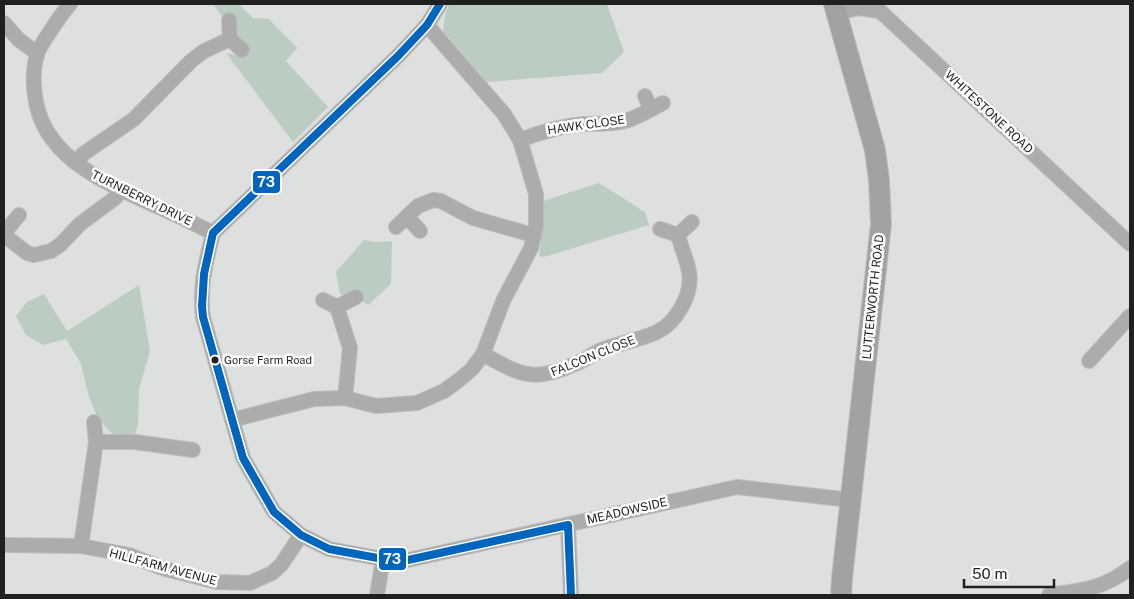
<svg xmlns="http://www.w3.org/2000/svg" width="1134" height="599" font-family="'Public Sans',sans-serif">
<rect width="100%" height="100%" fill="#dde0de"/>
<!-- green -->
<g fill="#bbccc1">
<polygon points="213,4 239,4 253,18 269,19 297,48 286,61 328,107 293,142 226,53 240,56 244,45"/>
<polygon points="449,4 607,4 624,52 602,73 487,82 443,31 445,15"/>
<polygon points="599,183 645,212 649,225 544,257 539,256 543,221 543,201"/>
<polygon points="364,240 374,242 392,241 391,284 368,305 356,297 340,294 336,272"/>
<polygon points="139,285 150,351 139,389 138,424 135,435 119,438 110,432 97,416 89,397 81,364 66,339 43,345 26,335 16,316 27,302 44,294 67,331"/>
</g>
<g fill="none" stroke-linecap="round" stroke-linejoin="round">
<!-- minor casing -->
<g stroke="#bcbdbc" stroke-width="16">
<g id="minor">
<path d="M70 4C63 12 39 46 37 55 33 68 33 82 35 96 42 154 98 179 145 201 168 211 191 222 213 233"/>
<path d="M440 4 427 25 398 56 213 233C206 262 199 286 203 317L243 458 274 512 301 535 329 549 383 559 408 560 737 487 851 500"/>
<polyline points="837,13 858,8 880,11 1130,244"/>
<polyline points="229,20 230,39 242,50"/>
<polyline points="4,23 19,40 37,53"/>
<polyline points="645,96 651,109"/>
<path d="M520 140C541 132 561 126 583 124 597 123 611 125 625 121 639 117 651 109 663 103"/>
<polyline points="76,163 83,154 134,119 191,61 204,51 230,39"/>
<polyline points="407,217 420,231"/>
<polyline points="396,227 418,206 433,200 441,201 473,218 533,235"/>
<polyline points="660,229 678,235 692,222"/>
<polyline points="4,233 19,215"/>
<polyline points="4,235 27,253 34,255 51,251 60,245 80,224 115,198 121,190"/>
<polyline points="323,300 337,307 356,297"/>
<polyline points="337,307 350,348 345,398"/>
<path d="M483 354C520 375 534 383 575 364 584 361 591 355 599 351 617 343 638 341 657 332 676 323 693 294 689 272 687 260 681 247 678 235"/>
<polyline points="1089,361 1130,316"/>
<polyline points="232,420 314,399 345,398 376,406 417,403 444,391 459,380 472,369 483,354 503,301 531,248 536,226 536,194 520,140 504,114 427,25"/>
<polyline points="96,442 135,442 193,450"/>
<polyline points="568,525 571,595"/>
<polyline points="4,545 81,546 129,555 165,569 217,582 250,583 272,573 281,565 301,535"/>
<polyline points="81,546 96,442 94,422"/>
<polyline points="377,595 383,559"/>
<path d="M1049 595C1082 590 1103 589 1130 568"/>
</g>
</g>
<!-- secondary casing -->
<g stroke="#bcbdbc" stroke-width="22">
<polyline id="secondary" points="834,4 875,150 879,180 881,224 842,578 841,595"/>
</g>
<!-- minor -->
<use href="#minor" stroke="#acacad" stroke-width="14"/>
<!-- secondary -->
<use href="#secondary" stroke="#a2a2a2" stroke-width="20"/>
<!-- bus-1 casing -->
<g stroke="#fff" stroke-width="11">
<polyline id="bus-1" points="440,4 427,25 398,56 213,233 204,274 202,306 203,317 243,458 274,512 301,535 329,549 383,559 408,560 568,525 571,595"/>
</g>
<!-- bus-1 -->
<use href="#bus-1" stroke="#0065bd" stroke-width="8"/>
</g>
<!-- markers -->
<circle fill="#1f211f" stroke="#fff" stroke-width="2" cx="215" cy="360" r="4.5"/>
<g text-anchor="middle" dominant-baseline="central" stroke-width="5" stroke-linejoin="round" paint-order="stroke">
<!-- bus labels -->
<g font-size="11" fill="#1f211f" stroke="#fff" text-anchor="start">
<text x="224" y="360">Gorse Farm Road</text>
</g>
<!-- street labels -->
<g font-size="12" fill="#1f211f" stroke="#fff">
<text transform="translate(989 112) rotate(43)">WHITESTONE ROAD</text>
<text transform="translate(586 125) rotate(-8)">HAWK CLOSE</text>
<text transform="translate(142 198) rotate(26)">TURNBERRY DRIVE</text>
<text transform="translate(873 297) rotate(-84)">LUTTERWORTH ROAD</text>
<text transform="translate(593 356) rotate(-22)">FALCON CLOSE</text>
<text transform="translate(627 511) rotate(-13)">MEADOWSIDE</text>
<text transform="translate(163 567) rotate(15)">HILLFARM AVENUE</text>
</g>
</g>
<g stroke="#fff" stroke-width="2">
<rect x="252" y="170" width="29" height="24" rx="5" fill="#0065bd"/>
<rect x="378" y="547" width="29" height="24" rx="5" fill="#0065bd"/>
</g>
<g font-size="14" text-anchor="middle" font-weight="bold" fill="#fff">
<text x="266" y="187">73</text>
<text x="392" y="564">73</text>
</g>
<!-- border -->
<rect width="1134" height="599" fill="none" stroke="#1f211f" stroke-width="10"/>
<!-- scale -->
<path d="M964 579v8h90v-8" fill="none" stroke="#1f211f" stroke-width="2.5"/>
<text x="972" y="579" font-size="15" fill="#1f211f" stroke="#ffffff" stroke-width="4" paint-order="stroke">50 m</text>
</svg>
